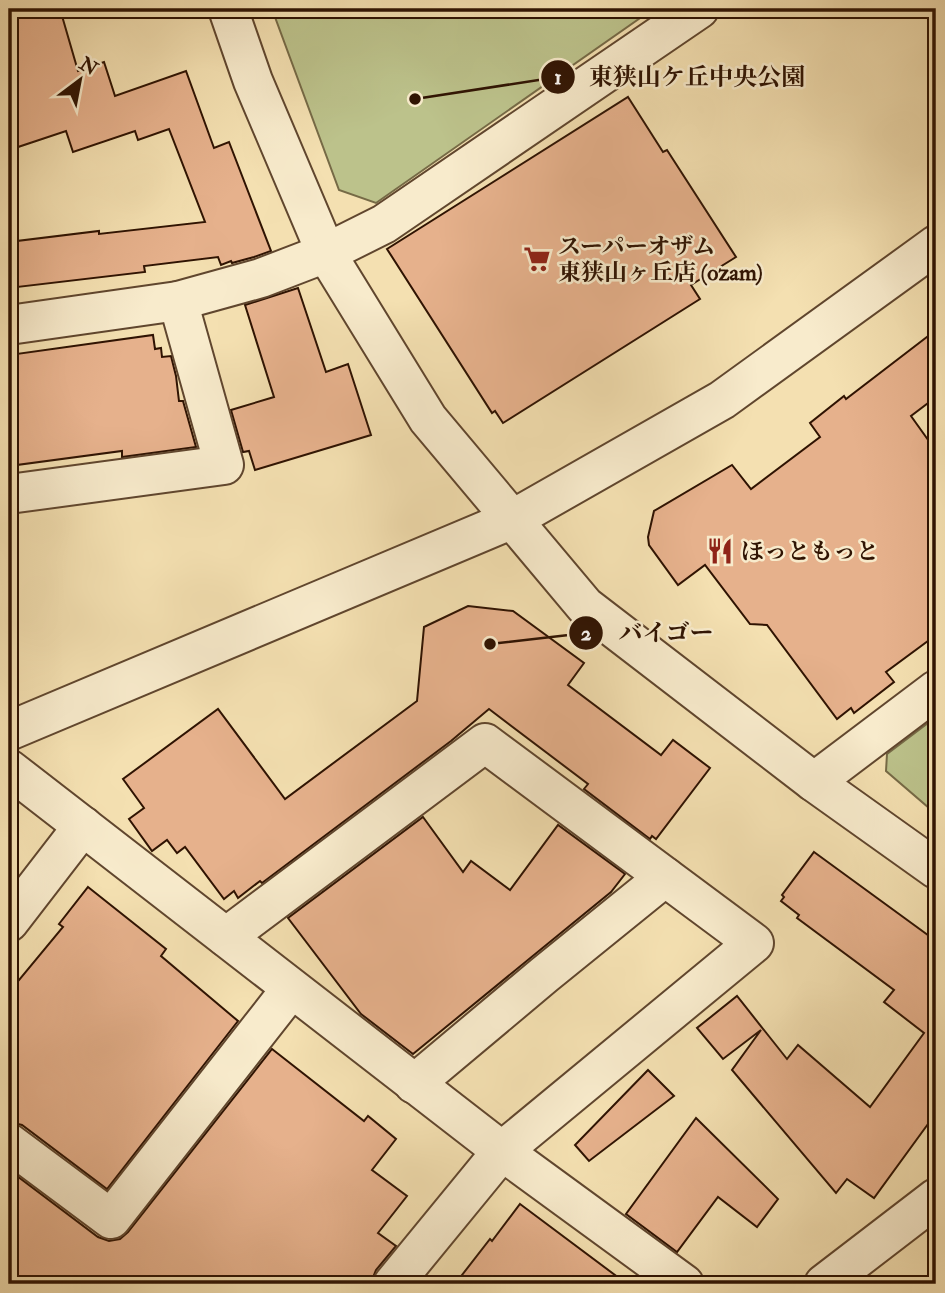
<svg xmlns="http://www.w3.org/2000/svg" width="945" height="1293" font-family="'IM FELL Double Pica','Noto Serif JP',serif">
<rect width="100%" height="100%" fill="#f4e0b1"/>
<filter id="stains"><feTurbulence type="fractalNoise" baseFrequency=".00286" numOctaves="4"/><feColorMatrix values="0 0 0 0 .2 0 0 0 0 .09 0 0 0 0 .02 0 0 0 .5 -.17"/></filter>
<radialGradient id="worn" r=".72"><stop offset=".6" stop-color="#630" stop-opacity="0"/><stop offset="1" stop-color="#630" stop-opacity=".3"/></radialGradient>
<!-- green -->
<g fill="#bcc28b" stroke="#766a46" stroke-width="2">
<polygon points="272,9 653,9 376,203 339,190"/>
<polygon points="936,717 936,814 886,771 887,754"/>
</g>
<!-- building -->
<g fill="#e6b18c" stroke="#2f1302" stroke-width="2">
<polygon points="9,9 60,9 78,71 104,62 115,96 186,71 214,148 229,142 271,251 254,257 232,263 231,261 221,265 218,257 144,266 145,272 9,288 9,242 99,231 99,234 205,222 169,129 138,140 135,131 73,152 66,131 9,150"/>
<polygon points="628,97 663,152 667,150 736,257 691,285 700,299 503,423 495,411 492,413 387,249"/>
<polygon points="298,288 326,372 348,364 371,435 255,470 249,451 243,452 231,410 274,397 245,305"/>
<polygon points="936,330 936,397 911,416 936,451 936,635 886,672 894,682 854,713 851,708 837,719 767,625 750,624 705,565 678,585 649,545 648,537 654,511 732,465 751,489 820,437 810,423 844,396 846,399"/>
<polygon points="153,335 155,349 161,348 162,357 171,356 176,376 179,401 183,401 196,447 122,457 122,451 9,466 9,355"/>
<polygon points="468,606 513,611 584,663 568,685 661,755 673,740 710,768 656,839 652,836 650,839 584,789 588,784 489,709 451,741 262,883 260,881 238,898 234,891 224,899 185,847 177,853 167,840 152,851 129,819 144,808 123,779 218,709 285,799 417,701 424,627"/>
<polygon points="423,817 463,872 471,861 510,890 558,825 625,874 611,892 413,1054 361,1014 288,918"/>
<polygon points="814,852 936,941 936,1113 874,1198 847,1179 836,1193 732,1070 761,1030 723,1059 697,1028 737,996 787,1059 798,1045 870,1107 924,1033 884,1002 894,990 797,918 799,915 781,901 784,897 782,895"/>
<polygon points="88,887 166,949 161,956 238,1021 107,1189 22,1125 9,1122 9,1026 16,1016 9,1010 9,992 63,927 59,924"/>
<polygon points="272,1049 364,1121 368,1116 396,1139 372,1170 407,1196 378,1233 396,1246 376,1270 372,1280 372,1284 9,1284 9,1170 98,1237 109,1241 120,1239 128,1232"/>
<polygon points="648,1070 674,1096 589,1161 575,1145"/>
<polygon points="696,1118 778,1199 757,1227 718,1197 677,1252 626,1214"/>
<polygon points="520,1204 627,1284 455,1284 490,1239 492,1241"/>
</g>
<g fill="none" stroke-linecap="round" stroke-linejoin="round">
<!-- minor casing -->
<g stroke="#60462e" stroke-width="42">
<g id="minor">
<polyline points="228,9 253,81 326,253 428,419 585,606 814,782 936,869"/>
<polyline points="9,325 178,301 261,278 326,253 384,224 699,9"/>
<polyline points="9,494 224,465 178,301"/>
<polyline points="9,731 513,519 722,400 936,245"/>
<polyline points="9,769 502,1151 684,1284"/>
<polyline points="814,782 936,690"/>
<polyline points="9,922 83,826"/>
<polyline points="226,937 485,743 754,943 502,1151 393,1284"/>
<polyline points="414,1084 544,975 665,877"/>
<polyline points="9,1143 111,1219 291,989"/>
<polyline points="824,1284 936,1198"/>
</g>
</g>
<!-- minor -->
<use href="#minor" stroke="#f8ebcc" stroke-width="38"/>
</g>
<!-- icons -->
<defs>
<g id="supermarket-bare" transform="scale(2.1)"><path d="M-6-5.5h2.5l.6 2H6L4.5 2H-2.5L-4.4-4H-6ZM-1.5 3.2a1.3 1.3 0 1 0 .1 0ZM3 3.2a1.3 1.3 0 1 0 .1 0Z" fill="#8f2418" stroke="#f8ebcc" stroke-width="2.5" paint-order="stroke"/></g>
<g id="restaurant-bare" transform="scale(2.1)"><path d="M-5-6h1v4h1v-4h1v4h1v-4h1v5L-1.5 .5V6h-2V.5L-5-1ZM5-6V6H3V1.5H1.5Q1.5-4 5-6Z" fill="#8f2418" stroke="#f8ebcc" stroke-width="2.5" paint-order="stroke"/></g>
</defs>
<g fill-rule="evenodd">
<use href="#supermarket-bare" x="537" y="259"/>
<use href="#restaurant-bare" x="720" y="551"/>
</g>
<g text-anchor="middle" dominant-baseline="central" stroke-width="5" stroke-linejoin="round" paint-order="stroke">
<!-- poi labels -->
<g font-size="23" font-weight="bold" fill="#2f1302" stroke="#f8ebcc" text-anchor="start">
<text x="558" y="246">スーパーオザム<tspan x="558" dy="26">東狭山ヶ丘店 (ozam)</tspan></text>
<text x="741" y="551">ほっともっと</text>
</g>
</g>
<!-- callouts -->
<path fill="none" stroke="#2f1302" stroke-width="2.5" d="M415 99L558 77M490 644L586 633"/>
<g fill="#2f1302" stroke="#f8ebcc" stroke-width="2.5">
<circle cx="415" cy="99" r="7"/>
<circle cx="490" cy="644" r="7"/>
<circle cx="558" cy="77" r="18"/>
<circle cx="586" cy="633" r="18"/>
</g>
<g font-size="21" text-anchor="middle" font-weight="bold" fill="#fff">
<text x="558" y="84">1</text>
<text x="586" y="640">2</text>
</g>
<g font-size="24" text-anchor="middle" font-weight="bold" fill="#2f1302" stroke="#f8ebcc" stroke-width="5" stroke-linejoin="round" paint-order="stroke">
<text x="697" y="85">東狭山ケ丘中央公園</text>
<text x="666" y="641">バイゴー</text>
</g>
<!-- margin -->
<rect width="945" height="1293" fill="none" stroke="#f4e0b1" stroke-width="35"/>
<rect x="10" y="10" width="924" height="1272" fill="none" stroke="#2f1302" stroke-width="3.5"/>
<rect x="18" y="18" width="910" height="1258" fill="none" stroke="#2f1302" stroke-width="2"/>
<!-- north arrow -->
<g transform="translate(80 80) rotate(32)" stroke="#f8ebcc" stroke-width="5" paint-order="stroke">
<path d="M0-5L12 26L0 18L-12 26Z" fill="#2f1302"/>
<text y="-10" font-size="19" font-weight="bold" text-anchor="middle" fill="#2f1302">N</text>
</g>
<rect width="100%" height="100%" filter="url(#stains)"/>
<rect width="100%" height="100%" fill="url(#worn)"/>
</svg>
